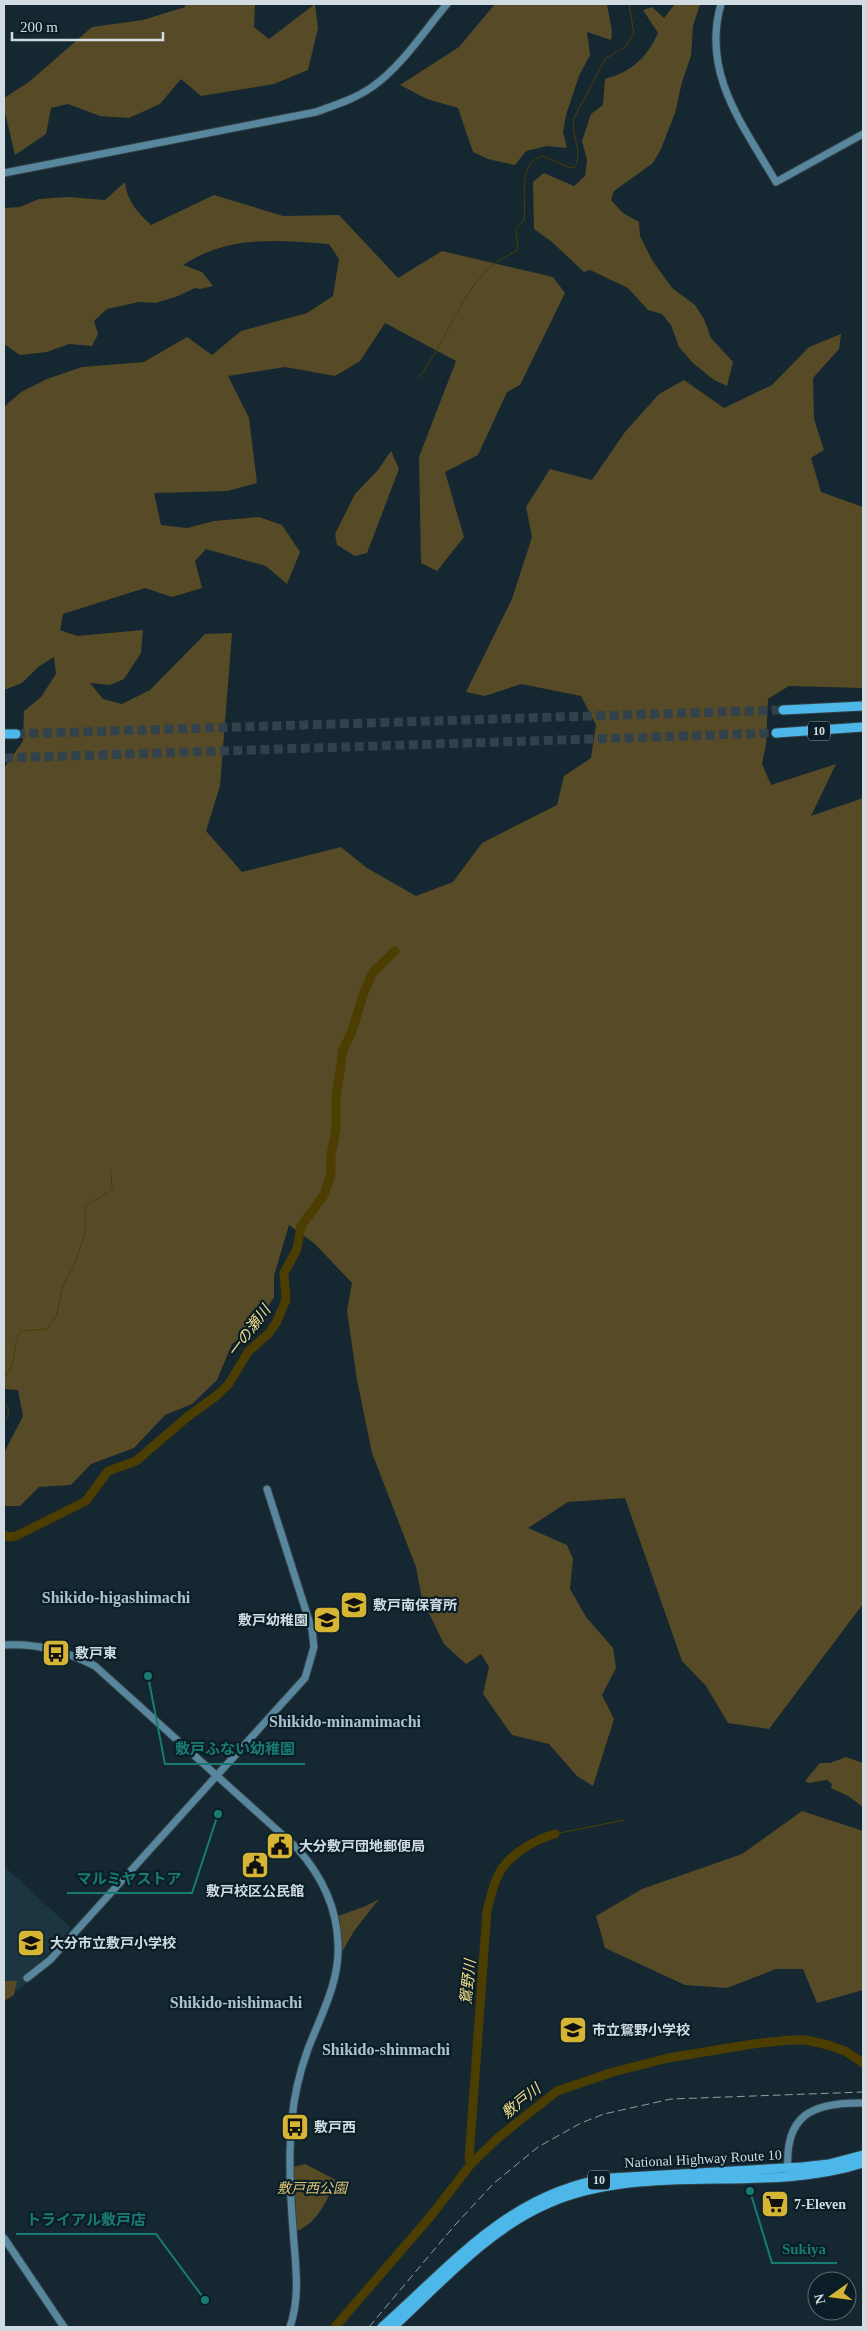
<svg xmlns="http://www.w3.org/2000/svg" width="867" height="2331" font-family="'Times New Roman','Noto Sans JP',serif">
<rect width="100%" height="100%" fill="#152731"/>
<!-- built -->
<polygon fill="#1b3541" points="4,1866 71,1928 44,1958 23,1976 27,1983 18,1991 4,1986"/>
<!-- green -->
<g fill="#564b26">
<polygon points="185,4 255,4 254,27 269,39 315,4 318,28 308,70 274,84 201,96 181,79 160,104 129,118 100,116 68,104 51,108 46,134 15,155 4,108 4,98 29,82 92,27 143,20 185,7"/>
<polygon points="495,4 607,4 612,32 611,40 587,32 590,55 579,76 566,115 563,132 567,148 547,146 526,151 515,165 488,159 473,152 458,108 427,99 400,85 459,47"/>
<path d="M675 4H700L693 26 691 56 682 82 675 113 661 149 653 163 614 191 611 200 623 213 639 222 640 236 652 260 672 288 695 305 704 319 711 338 733 362 727 386 714 380 693 363 679 347 671 325 662 314 648 310 628 288 590 270 584 272 552 242 534 229 533 182 544 173 574 186 585 176 587 160 582 141 591 114 603 105 605 79C631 72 647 58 658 33L643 10 652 7 664 18Z"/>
<path d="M125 182C127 201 137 212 151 225L214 195 283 216 339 215 398 278 442 251 553 277 565 293 520 385 507 392 478 455 445 472 464 537 437 571 421 563 419 457 456 361 385 323 360 361 335 376 285 367 228 376 249 418 257 483 228 491 154 493 161 525 187 528 214 521 259 517 282 525 300 552 287 584 266 566 206 549 195 561 202 588 172 597 145 588 63 614 60 630 77 636 143 630 141 653 124 679 110 685 90 683 103 699 122 704 150 690 205 634 232 633 220 786 206 831 242 872 341 847 367 868 416 896 453 882 482 843 557 805 564 776 591 758 596 725 581 696 521 684 485 696 466 692 512 599 532 537 526 507 550 469 592 480 625 432 659 394 684 380 724 408 772 385 809 347 841 334 839 349 813 378 814 419 824 450 811 458 821 492 863 507V688L789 686 768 699 766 744 762 764 771 785 836 764 811 816 863 798V1604L769 1729 728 1723 706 1686 682 1661 625 1498 568 1502 528 1528 567 1545 573 1559 570 1589 586 1617 613 1648 616 1668 602 1695 614 1719 593 1786 577 1776 549 1744 512 1735 483 1694 489 1667 481 1654 466 1664 444 1644 422 1599 416 1567 372 1453 357 1380 347 1311 352 1283 315 1244 289 1225 274 1276V1297L256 1326 232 1344 217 1380 192 1404 165 1415 134 1448 91 1464 71 1485 39 1487 20 1506H4V1453L23 1416 18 1390 4 1389V768L23 741 24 711 41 697 56 674 54 657 38 667 22 683 4 690V407L21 392 47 379 82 367 144 362 187 337 212 355 241 331 307 313 333 296 339 259 329 244C276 240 230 235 183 265L202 272 213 286 200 289 195 288 178 296 156 303 139 302 107 309 94 321 98 334 92 346 69 344 47 352 20 355 4 344V208L20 207 39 199 68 197 105 200Z"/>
<polygon points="391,451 399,469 367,553 355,556 337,545 335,534 355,494 378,470"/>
<polygon points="846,1757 863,1763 863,1807 848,1796 831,1788 832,1784 827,1780 809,1783 805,1781 820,1763 830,1763"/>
<polygon points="802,1811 863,1831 863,1990 817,2003 803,1969 776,1969 727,1988 685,1985 605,1948 596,1916 642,1889 742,1854"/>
<polygon points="379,1899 354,1931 341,1954 338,1916 366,1906"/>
<polygon points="4,1981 17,1981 14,1995 4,2001"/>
<path d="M305 2164 336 2180C327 2199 319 2222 297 2231L293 2167Z"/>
</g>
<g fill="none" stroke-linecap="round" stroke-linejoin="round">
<!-- stream -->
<g stroke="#4c3d00" stroke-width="1">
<path d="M418 378C445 345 457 299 489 268 496 261 509 255 518 250L516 230 524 220C527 199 516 163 543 156L570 168 575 167C583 152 571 135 574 118L605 59 625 47 634 34 629 4"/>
<path d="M4 1377C19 1364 11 1345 21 1331L47 1329 56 1316 63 1285 73 1268 85 1234V1206L112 1190 111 1170"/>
<path d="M4 1402C10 1408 10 1415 4 1422"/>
<polyline points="555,1834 624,1820"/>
</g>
<!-- river -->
<g stroke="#4c3d00" stroke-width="9">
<polyline points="4,1535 9,1537 16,1536 86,1501 108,1471 136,1461 186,1418 216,1396 228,1385 248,1352 269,1333 276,1323 286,1300 284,1273 297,1249 301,1226 324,1195 331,1174 331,1155 336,1129 336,1098 343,1050 352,1031 364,992 373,972 395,951"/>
<path d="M471 2164 469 2159 487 1910C491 1897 493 1882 501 1870 512 1853 536 1839 555 1834"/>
<polyline points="335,2327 430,2217 471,2164 499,2137 557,2091 613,2072 668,2058 753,2044 790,2040 806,2040 828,2045 845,2051 863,2063"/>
</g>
<!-- highway-tunnel -->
<g stroke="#31424c" stroke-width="9" stroke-dasharray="9 4.5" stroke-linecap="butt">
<polyline points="16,734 783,710"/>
<polyline points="4,758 776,733"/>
</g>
<!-- secondary casing -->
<g stroke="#334149" stroke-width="9">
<g id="secondary">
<path d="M721 4C701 73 743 125 776 182L863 134"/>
<path d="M4 173 316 112C335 105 355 99 372 87 402 66 424 31 447 4"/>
<path d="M4 1645C38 1643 65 1651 95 1666L297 1848C321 1875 337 1907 338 1944 340 1981 321 2015 308 2049 300 2071 294 2096 292 2119 288 2156 290 2193 293 2229 295 2262 301 2295 290 2327"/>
<polyline points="27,1978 50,1960 305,1678 314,1647 312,1630 267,1489"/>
<path d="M788 2171C784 2115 812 2102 863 2103"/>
<polyline points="4,2238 64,2327"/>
</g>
</g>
<!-- highway casing -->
<g stroke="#334149" stroke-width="11">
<g id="highway">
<polyline points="783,710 863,706"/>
<polyline points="776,733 863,727"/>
<polyline points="4,734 16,734"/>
<path d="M382 2327C453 2264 511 2192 610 2178L802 2167 829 2164 863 2155"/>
<path d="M393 2327C441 2283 488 2229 549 2203 647 2161 763 2195 863 2163"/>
</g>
</g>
<!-- secondary -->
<use href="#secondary" stroke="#58879d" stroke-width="7"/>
<!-- highway -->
<use href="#highway" stroke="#4cb7e8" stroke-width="9"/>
<!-- rail -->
<polyline stroke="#909ea5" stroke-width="1" stroke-dasharray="8 4" stroke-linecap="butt" points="369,2327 455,2225 493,2184 538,2147 581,2123 604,2114 671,2099 863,2092"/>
</g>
<!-- icons -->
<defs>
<g id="school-square" transform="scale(1.4375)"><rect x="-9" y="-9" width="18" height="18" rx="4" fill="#d6b534" stroke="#0b1e27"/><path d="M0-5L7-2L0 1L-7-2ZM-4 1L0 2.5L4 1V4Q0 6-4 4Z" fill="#111"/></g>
<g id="bus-square" transform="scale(1.4375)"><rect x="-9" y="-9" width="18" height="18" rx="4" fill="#d6b534" stroke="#0b1e27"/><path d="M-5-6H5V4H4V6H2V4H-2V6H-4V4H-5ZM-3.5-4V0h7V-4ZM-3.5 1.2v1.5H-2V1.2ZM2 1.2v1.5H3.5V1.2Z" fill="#111"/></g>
<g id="civic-square" transform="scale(1.4375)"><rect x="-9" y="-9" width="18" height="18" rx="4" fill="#d6b534" stroke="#0b1e27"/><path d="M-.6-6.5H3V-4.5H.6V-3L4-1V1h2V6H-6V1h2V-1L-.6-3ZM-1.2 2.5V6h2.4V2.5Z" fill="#111"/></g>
<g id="supermarket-square" transform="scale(1.4375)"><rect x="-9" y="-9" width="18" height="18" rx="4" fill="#d6b534" stroke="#0b1e27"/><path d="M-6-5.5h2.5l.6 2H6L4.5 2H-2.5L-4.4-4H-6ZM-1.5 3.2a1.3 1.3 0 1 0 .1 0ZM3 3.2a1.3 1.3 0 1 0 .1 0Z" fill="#111"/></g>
</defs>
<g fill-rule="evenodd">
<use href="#school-square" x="354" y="1605"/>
<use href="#school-square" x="327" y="1620"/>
<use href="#bus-square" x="56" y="1653"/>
<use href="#civic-square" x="280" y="1846"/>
<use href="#civic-square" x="255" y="1865"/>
<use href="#school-square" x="31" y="1943"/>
<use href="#school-square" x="573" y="2030"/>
<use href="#bus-square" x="295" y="2127"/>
<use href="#supermarket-square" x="775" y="2204"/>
</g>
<g text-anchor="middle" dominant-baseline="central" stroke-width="4.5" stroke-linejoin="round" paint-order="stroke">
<!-- shield labels -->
<g fill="#0b1e27" stroke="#96a3aa" stroke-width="1">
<rect x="808" y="721.5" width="22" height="19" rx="4"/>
<rect x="588" y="2170.5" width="22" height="19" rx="4"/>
</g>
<g font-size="12" font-weight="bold" fill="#d1dce2">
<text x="819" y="731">10</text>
<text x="599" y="2180">10</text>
</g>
<!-- poi labels -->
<g font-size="14" font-weight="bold" fill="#d1dce2" stroke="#0b1e27" text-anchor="start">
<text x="373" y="1605">敷戸南保育所</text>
<text x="308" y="1620" text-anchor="end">敷戸幼稚園</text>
<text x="75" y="1653">敷戸東</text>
<text x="299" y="1846">大分敷戸団地郵便局</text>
<text x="255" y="1891" text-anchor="middle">敷戸校区公民館</text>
<text x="50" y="1943">大分市立敷戸小学校</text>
<text x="592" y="2030">市立鴛野小学校</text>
<text x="314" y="2127">敷戸西</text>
<text x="794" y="2204">7-Eleven</text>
</g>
<!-- street labels -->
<g font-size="14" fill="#d1dce2" stroke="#0b1e27">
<text transform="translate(703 2159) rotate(-3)">National Highway Route 10</text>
</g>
<!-- park labels -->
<g font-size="14" font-style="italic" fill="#dac271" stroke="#0b1e27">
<text x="312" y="2188">敷戸西公園</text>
</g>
<!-- water labels -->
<g font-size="15" font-style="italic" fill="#f5de8b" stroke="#0b1e27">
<text transform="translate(249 1331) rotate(-53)">一の瀬川</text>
<text transform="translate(468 1982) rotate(-84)">鴛野川</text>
<text transform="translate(521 2101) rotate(-39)">敷戸川</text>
</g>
<!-- quarter labels -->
<g font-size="16" font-weight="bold" fill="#acc3cf" stroke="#0b1e27">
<text x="116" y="1597">Shikido-higashimachi</text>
<text x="345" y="1721">Shikido-minamimachi</text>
<text x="236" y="2002">Shikido-nishimachi</text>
<text x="386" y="2049">Shikido-shinmachi</text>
</g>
</g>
<!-- callouts -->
<path fill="none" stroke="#197b74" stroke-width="2" d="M148 1676L165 1764H305M218 1814L192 1893H67M205 2300L156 2234H16M750 2191L772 2263H837"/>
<g fill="#197b74" stroke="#0b1e27" stroke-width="2">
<circle cx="148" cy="1676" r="5"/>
<circle cx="218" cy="1814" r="5"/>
<circle cx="205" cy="2300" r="5"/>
<circle cx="750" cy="2191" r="5"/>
</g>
<g font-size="15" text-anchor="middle" font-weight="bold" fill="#197b74" stroke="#0b1e27" stroke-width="4.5" stroke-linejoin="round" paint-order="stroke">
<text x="235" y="1754">敷戸ふない幼稚園</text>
<text x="129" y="1884">マルミヤストア</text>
<text x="86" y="2225">トライアル敷戸店</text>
<text x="804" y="2254">Sukiya</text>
</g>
<!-- border -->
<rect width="867" height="2331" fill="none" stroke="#d1dce2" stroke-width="10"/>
<!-- north arrow -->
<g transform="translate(832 2296) rotate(256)"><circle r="24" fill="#0b1e27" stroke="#5a6a72"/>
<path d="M0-4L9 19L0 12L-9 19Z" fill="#d6b534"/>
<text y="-8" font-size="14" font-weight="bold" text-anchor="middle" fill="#d1dce2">N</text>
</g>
<!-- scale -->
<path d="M12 32v8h151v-8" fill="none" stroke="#d1dce2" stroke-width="2.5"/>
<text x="20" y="32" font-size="15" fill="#d1dce2" stroke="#0b1e27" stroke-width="4" paint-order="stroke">200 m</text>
</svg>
